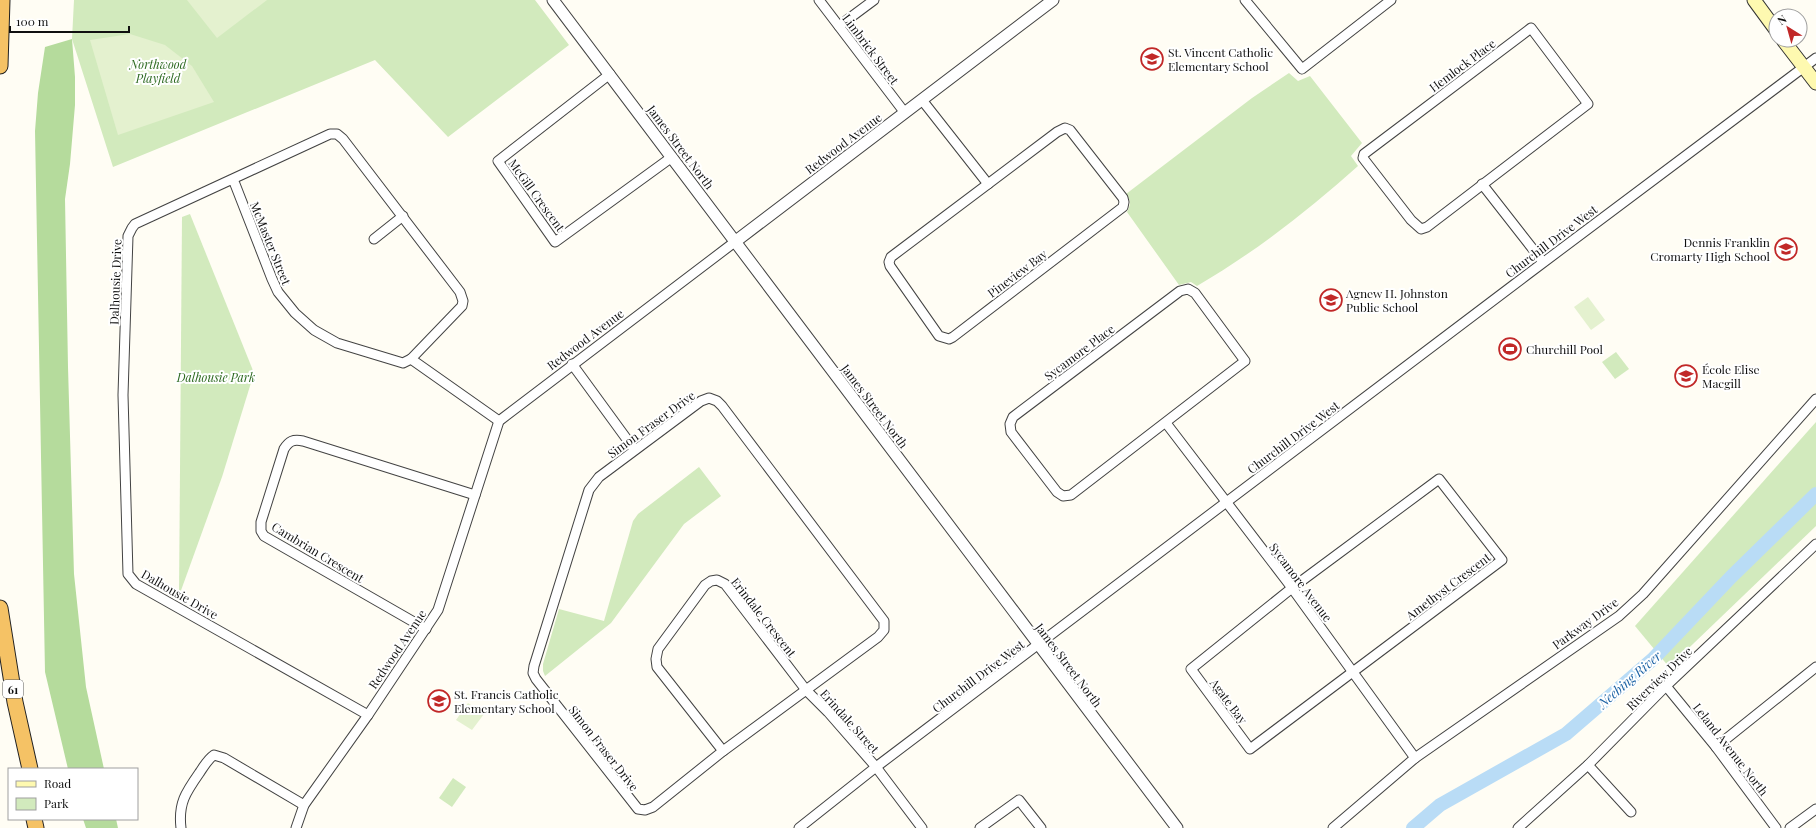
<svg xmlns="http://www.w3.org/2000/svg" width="1816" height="828" font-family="'Playfair Display',serif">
<rect width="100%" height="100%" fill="#fffdf4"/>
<!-- green -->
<g fill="#d2eabd">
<polygon points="74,0 535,0 569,45 448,137 375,60 113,167 72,39"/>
<path d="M1289 73 1298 81 1310 76 1362 143 1351 156 1358 166C1308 211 1255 252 1197 286L1191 282 1179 285 1127 212C1131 204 1131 201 1126 194L1252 98Z"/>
<polygon points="190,214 254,373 222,477 179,596 182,217"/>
<polygon points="1616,352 1629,369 1615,379 1602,362"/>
<polygon points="1816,422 1816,526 1669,667 1635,626"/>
<polygon points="699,467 721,496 684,524 611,623 545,676 543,671 543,664 559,609 604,621 633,521 638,514"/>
<polygon points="453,778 466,787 452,807 439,798"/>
</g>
<!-- forest -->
<g fill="#b5db9c">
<polygon points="72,39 75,77 75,105 70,164 65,199 68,367 74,574 86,687 104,769 68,769 45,672 35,131 38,93 45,47"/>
<polygon points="83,819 116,819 118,828 86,828"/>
</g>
<!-- pitch -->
<g fill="#e4f1cf">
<polygon points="187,0 267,0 217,38"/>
<polygon points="130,34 165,45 192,66 214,102 118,135 90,40"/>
<polygon points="1588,297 1605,320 1591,330 1574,307"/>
<polygon points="468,703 484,714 472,730 456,720"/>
</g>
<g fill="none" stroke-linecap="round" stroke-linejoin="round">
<!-- river -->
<polyline stroke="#b9dcf6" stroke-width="14" points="1413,828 1440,805 1566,734 1653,659 1731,577 1816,494"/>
<!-- minor casing -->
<g stroke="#434343" stroke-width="11">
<g id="minor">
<polyline points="819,0 905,113"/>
<polyline points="1245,0 1302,69 1391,0"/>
<polyline points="839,26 874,0"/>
<polygon points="1531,28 1588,104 1427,227 1421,229 1411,220 1363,158 1364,154"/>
<polyline points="610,74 498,161 555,242 672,157"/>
<polyline points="922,100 988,184"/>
<polygon points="1065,128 1070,130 1123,198 1124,202 1123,207 953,337 949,339 939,336 890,266 889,262 891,257 1057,132"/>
<polyline points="233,179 272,279 278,292 295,313 314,330 337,343 403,363 411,359 462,306 463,301 460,292 343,139 337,134 330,134 135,224 132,228 128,236 123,395 128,574 136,584 368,715"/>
<polyline points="1482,184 1543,262"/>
<polyline points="374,239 403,216"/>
<polygon points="1188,289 1195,293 1245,361 1071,495 1063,496 1057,492 1011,432 1010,424 1013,417 1180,291"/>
<polyline points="411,359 499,421"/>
<polyline points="572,364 634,449"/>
<polygon points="709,398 717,401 722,406 881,617 884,621 884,630 878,637 723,751 653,807 645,810 638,809 536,679 533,673 534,666 589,490 599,477 701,401"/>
<polyline points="1166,423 1292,588 1415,758"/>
<polygon points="1439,479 1502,560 1250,749 1191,669 1292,588"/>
<path d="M426 629 264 536 261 531V522L284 449C289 441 293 439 303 441L475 495"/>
<polyline points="1666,686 1716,747 1776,828"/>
<polyline points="1716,747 1816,667"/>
<polyline points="723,751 657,667 656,659 658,649 705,585 711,581 717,580 725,584 806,690 828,712 876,767 922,828"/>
<polyline points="1588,765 1631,812"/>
<path d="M181 828C178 803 186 792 200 772 204 766 208 759 214 755L224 758 304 805"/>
<polyline points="296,828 304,805 368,715 438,610 499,421 736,241"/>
<polyline points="799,828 876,767 1528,274 1816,58"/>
<polyline points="980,828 1019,800 1041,828"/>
<polyline points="1333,828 1415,758 1619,616 1643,594 1816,399"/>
<polyline points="1518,828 1588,765 1666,686 1816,544"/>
<polyline points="1790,828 1816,809"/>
</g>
</g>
<!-- tertiary casing -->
<g stroke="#434343" stroke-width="13">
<g id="tertiary">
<polyline points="553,0 1177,828"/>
<polyline points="736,241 1053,0"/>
</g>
</g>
<!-- secondary casing -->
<g stroke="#323232" stroke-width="15">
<g id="secondary">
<polyline points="1754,0 1776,30"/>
<polyline points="1783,40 1816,83"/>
</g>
</g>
<!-- trunk casing -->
<g stroke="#212121" stroke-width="17">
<g id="trunk">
<polyline points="0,66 2,0"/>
<polyline points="0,608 15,702 30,769"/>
<polyline points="34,819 36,828"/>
</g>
</g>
<!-- minor -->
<use href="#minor" stroke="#fff" stroke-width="9"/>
<!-- tertiary -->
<use href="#tertiary" stroke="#fff" stroke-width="11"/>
<!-- secondary -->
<use href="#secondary" stroke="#fef9b0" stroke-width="13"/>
<!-- trunk -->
<use href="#trunk" stroke="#f5c265" stroke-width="15"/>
</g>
<!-- icons -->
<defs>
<g id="school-ring" transform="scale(1.15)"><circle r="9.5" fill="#fff" stroke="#c12828" stroke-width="1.5"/><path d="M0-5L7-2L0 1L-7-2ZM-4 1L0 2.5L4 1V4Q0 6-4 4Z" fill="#c12828"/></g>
<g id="stadium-ring" transform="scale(1.15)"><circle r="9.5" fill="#fff" stroke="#c12828" stroke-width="1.5"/><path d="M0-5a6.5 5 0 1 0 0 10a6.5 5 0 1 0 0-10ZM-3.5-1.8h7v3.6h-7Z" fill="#c12828"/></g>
</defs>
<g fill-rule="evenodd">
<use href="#school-ring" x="1152" y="59"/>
<use href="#school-ring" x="1786" y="249"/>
<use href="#school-ring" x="1331" y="300"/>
<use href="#stadium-ring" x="1510" y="349"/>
<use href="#school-ring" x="1686" y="376"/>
<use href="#school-ring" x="439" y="701"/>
</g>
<g text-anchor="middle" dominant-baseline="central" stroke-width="4" stroke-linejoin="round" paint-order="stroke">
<!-- shield labels -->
<rect fill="#fff" stroke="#585858" stroke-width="1" x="3" y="680" width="20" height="18" rx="3"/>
<g font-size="11" font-weight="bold" fill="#101010">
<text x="13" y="689">61</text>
</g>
<!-- street labels -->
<g font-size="12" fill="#101010" stroke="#fff">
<text transform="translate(871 49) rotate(53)">Limbrick Street</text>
<text transform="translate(1462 65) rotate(-37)">Hemlock Place</text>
<text transform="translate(843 143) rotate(-37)">Redwood Avenue</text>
<text transform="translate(681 147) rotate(53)">James Street North</text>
<text transform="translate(537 195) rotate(54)">McGill Crescent</text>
<text transform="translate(1551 241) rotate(-37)">Churchill Drive West</text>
<text transform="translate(271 243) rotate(68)">McMaster Street</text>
<text transform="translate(1017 273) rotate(-37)">Pineview Bay</text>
<text transform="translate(115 282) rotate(-88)">Dalhousie Drive</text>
<text transform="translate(585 339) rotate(-37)">Redwood Avenue</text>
<text transform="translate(1079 352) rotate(-37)">Sycamore Place</text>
<text transform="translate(875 406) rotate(53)">James Street North</text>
<text transform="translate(651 424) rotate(-36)">Simon Fraser Drive</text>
<text transform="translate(1293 437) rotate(-37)">Churchill Drive West</text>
<text transform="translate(318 552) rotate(31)">Cambrian Crescent</text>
<text transform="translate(1301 582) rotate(53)">Sycamore Avenue</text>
<text transform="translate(1448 586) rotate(-37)">Amethyst Crescent</text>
<text transform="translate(180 594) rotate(30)">Dalhousie Drive</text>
<text transform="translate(764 617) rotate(52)">Erindale Crescent</text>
<text transform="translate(1585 623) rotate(-36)">Parkway Drive</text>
<text transform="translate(397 649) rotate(-56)">Redwood Avenue</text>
<text transform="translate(1069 665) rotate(53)">James Street North</text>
<text transform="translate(978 676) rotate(-37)">Churchill Drive West</text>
<text transform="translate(1659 678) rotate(-44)">Riverview Drive</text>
<text transform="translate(1229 701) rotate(53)">Agate Bay</text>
<text transform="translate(850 721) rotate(48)">Erindale Street</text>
<text transform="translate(604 748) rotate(52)">Simon Fraser Drive</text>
<text transform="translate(1731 749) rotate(52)">Leland Avenue North</text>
</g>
<!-- poi labels -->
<g font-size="12" fill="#101010" stroke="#fff" text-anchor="start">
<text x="1168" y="52">St. Vincent Catholic<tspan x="1168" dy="14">Elementary School</tspan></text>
<text x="1770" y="242" text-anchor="end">Dennis Franklin<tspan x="1770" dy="14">Cromarty High School</tspan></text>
<text x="1346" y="293">Agnew H. Johnston<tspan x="1346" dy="14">Public School</tspan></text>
<text x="1526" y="349">Churchill Pool</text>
<text x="1702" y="369">École Elise<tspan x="1702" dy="14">Macgill</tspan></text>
<text x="454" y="694">St. Francis Catholic<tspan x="454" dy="14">Elementary School</tspan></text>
</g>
<!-- park labels -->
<g font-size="12" font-style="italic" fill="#2c6920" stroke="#fff">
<text x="158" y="64">Northwood<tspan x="158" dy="14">Playfield</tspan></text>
<text x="216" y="377">Dalhousie Park</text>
</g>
<!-- water labels -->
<g font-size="13" font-style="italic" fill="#1960a3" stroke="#fff">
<text transform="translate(1629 679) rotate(-41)">Neebing River</text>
</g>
</g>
<!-- legend -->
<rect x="8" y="768" width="130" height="52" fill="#ffffff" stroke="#9f9f9f"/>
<rect x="16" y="781" width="20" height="6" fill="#fef9b0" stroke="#9f9f9f"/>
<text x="44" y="788" font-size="12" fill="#101010">Road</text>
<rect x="16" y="798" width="20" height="12" fill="#d2eabd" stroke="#9f9f9f"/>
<text x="44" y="808" font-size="12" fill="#101010">Park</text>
<!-- north arrow -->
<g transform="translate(1788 28) rotate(323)"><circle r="19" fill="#ffffff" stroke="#9f9f9f"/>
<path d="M0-3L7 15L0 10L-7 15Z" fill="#c12828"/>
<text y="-6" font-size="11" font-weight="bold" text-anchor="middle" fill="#101010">N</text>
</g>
<!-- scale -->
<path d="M10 26v6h119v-6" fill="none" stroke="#101010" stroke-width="2"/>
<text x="16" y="26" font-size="12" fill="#101010" stroke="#ffffff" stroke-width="3" paint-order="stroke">100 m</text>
</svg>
